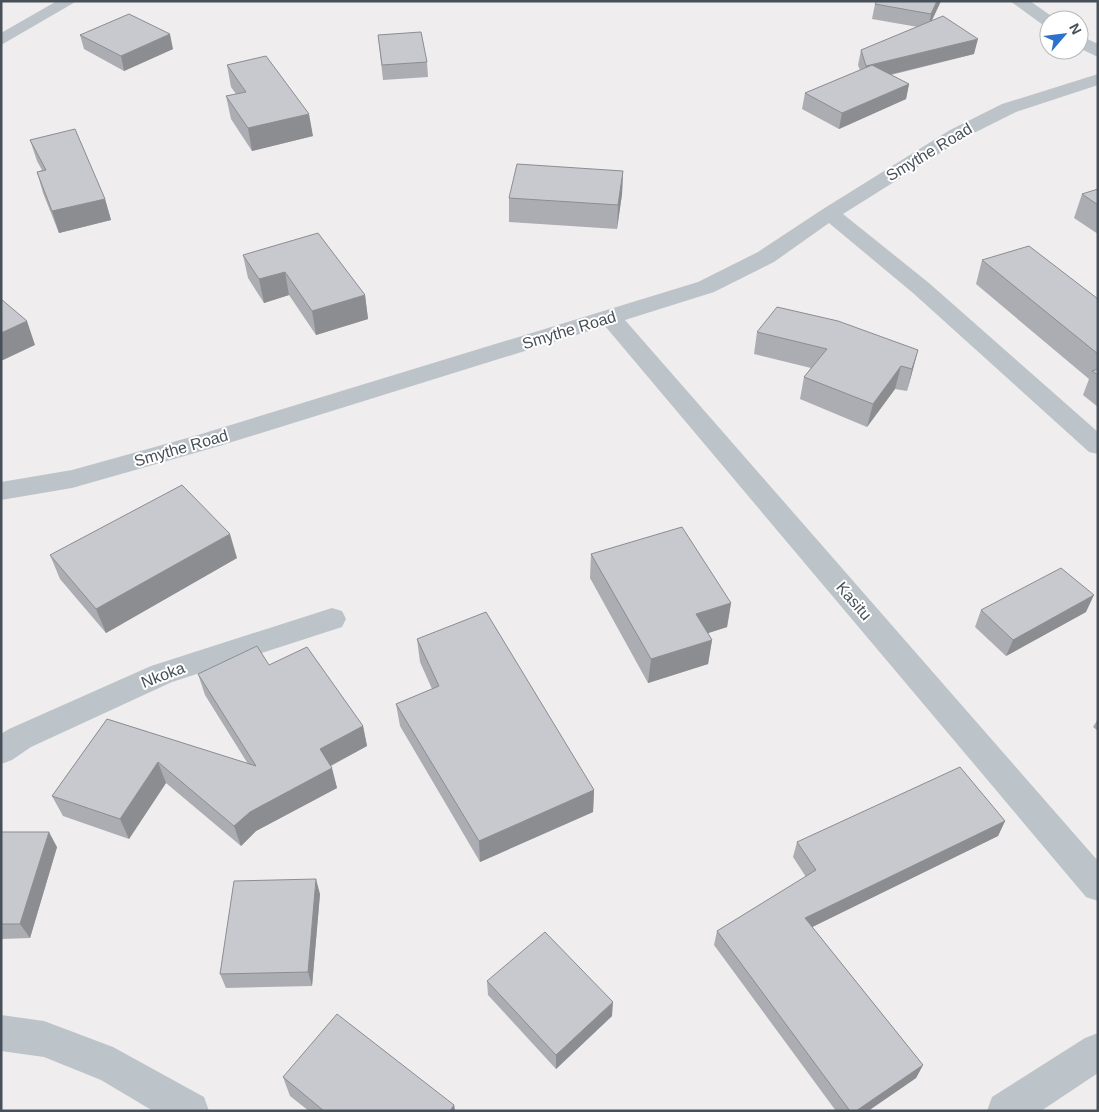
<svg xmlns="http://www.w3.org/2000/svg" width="1099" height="1112" font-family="Arial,sans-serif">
<rect width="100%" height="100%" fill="#efeded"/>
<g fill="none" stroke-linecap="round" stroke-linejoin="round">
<!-- street -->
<g fill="#bcc4ca" fill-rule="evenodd">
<polygon points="57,1 77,1 1,45 1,33"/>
<polygon points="1010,1 1030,1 1057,20 1049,20 1049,26 1043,25"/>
<polygon points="1079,35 1098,44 1098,57 1079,48"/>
<polygon points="1098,74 1098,85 1016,112 964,138 843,214 929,283 1098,432 1098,454 1089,452 913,293 829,223 774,262 714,292 625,320 1098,861 1098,901 1086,897 605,326 216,447 72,488 1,500 1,482 72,470 198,435 698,282 758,252 823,209 950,130 1002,104"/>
<polygon points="332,608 342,611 346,619 342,627 172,682 31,747 12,760 1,764 1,734 9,729 151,666"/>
<polygon points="1,1015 44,1021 113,1047 204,1097 209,1111 153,1111 101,1080 44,1057 1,1051"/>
<polygon points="1098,1033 1098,1073 1041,1111 987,1111 992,1097 1085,1038"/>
</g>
</g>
<!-- wall -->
<g fill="#abadb2">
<polygon points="877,1 941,1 931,21 974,54 891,75 909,84 906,99 839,129 802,109 805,93 860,70 858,65 861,50 918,27 872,19 875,4"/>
<polygon points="80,35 173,49 124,71 84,49"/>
<polygon points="378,35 427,62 428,77 383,80"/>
<polygon points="227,65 313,136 252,151 231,119 226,96 236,94 231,87"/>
<polygon points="30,140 105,199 111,220 59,233 43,193 37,172 42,170 37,161"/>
<polygon points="623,171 622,194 617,229 509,222 509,198"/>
<polygon points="1098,189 1098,234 1074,218 1082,194"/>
<polygon points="243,255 365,295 368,319 316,335 289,295 264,303 248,278"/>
<polygon points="982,260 1098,299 1098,407 1083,395 1089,379 976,284"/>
<polygon points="757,332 918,350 907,391 895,389 867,427 800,399 804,377 811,368 754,354"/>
<polygon points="591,554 731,603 727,627 708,633 712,640 708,664 648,683 590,578"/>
<polygon points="50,555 237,558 106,633 60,579"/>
<polygon points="981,610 1086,612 1006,656 975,627"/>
<polygon points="417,639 594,790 593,812 480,862 400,726 396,704 432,689 420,662"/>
<polygon points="269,665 363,726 367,746 331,766 337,788 256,831 241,846 166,783 129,839 63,816 52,796 107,719 248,764 205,695 198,674"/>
<polygon points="1098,719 1098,731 1093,727"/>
<polygon points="1005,821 998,836 812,927 923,1065 916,1078 868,1111 836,1111 714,945 717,931 806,877 793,857 797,842"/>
<polygon points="1,832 57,847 30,938 1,939"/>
<polygon points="320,894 312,986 226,988 220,974"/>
<polygon points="487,981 612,1016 556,1069 488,995"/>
<polygon points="283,1077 454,1105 455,1111 309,1111 290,1096"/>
</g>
<!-- shaded-wall -->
<g fill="#8b8d91">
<polygon points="937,1 941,1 928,29 931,14"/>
<polygon points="170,34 173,49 124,71 121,56"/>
<polygon points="978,39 974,54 863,81 866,66"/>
<polygon points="909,84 906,99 839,129 842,113"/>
<polygon points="309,114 313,136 252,151 248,128"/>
<polygon points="623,171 622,194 617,229 618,205"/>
<polygon points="105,199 111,220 59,233 52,211"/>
<polygon points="285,272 289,295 264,303 259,279"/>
<polygon points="365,295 368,319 316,335 312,311"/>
<polygon points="27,321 35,345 1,361 1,333"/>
<polygon points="918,350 912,373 907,391 912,369"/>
<polygon points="901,366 895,389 867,427 873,404"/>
<polygon points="230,534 237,558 106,633 96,609"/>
<polygon points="1094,595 1086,612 1006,656 1013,640"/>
<polygon points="731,603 727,627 693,638 696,614"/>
<polygon points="712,640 708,664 648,683 651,659"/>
<polygon points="363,726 367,746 324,769 320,749"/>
<polygon points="158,762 166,783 129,839 120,819"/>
<polygon points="332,768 337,788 256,831 241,846 234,826 250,812"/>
<polygon points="594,790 593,812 480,862 479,841"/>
<polygon points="1005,821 998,836 800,933 805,918"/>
<polygon points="49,832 57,847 30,938 20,924"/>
<polygon points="316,879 320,894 312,986 308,972"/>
<polygon points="613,1002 612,1016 556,1069 556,1055"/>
<polygon points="923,1065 916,1078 868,1111 856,1111"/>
<polygon points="454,1105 455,1111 450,1111"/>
</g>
<!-- building -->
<g fill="#c7c9cf" stroke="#8b8d91">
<polygon points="877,1 937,1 931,14 875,4"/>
<polygon points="129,14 170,34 121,56 80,35"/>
<polygon points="943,16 978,39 866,66 861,50"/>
<polygon points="421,32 427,62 382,65 378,35"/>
<polygon points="266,56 309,114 248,128 226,96 246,92 227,65"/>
<polygon points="872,65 909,84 842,113 805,93"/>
<polygon points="75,129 105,199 52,211 37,172 46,170 30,140"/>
<polygon points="517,164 623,171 618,205 509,198"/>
<polygon points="1098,189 1098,205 1082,194"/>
<polygon points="318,233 365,295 312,311 285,272 259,279 243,255"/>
<polygon points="1029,246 1098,299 1098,354 982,260"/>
<polygon points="1,299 27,321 1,333"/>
<polygon points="777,307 838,321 918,350 912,369 901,366 873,404 804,377 827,349 757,332"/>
<polygon points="1098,369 1098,375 1092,371"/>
<polygon points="182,485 230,534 96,609 50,555"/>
<polygon points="682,527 731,603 696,614 712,640 651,659 591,554"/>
<polygon points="1061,568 1094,595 1013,640 981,610"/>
<polygon points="486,612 594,790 479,841 396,704 439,686 417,639"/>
<polygon points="257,646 269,665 307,647 363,726 320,749 332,768 250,812 234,826 158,762 120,819 52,796 107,719 256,766 198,674"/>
<polygon points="960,767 1005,821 805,918 923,1065 856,1111 850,1111 717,931 816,870 797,842"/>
<polygon points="1,832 49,832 20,924 1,924"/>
<polygon points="316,879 308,972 220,974 234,881"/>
<polygon points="545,932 613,1002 556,1055 487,981"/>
<polygon points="337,1014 454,1105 450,1111 324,1111 283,1077"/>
</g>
<g text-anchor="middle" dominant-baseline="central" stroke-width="4" stroke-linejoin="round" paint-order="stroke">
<!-- street labels -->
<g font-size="16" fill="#475058" stroke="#fff">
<text transform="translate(929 152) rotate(-31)">Smythe Road</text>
<text transform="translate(569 330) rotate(-17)">Smythe Road</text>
<text transform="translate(181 448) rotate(-16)">Smythe Road</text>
<text transform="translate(854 601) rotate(49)">Kasitu</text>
<text transform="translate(163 675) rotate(-21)">Nkoka</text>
</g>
</g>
<!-- border -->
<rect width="1099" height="1112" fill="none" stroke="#475058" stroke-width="5"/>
<!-- north arrow -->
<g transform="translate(1064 35) rotate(62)"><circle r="24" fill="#ffffff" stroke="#b5b9bc"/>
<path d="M0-4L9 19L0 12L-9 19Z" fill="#2c72ca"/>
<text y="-8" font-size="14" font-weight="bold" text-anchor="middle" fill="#475058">N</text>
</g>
</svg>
